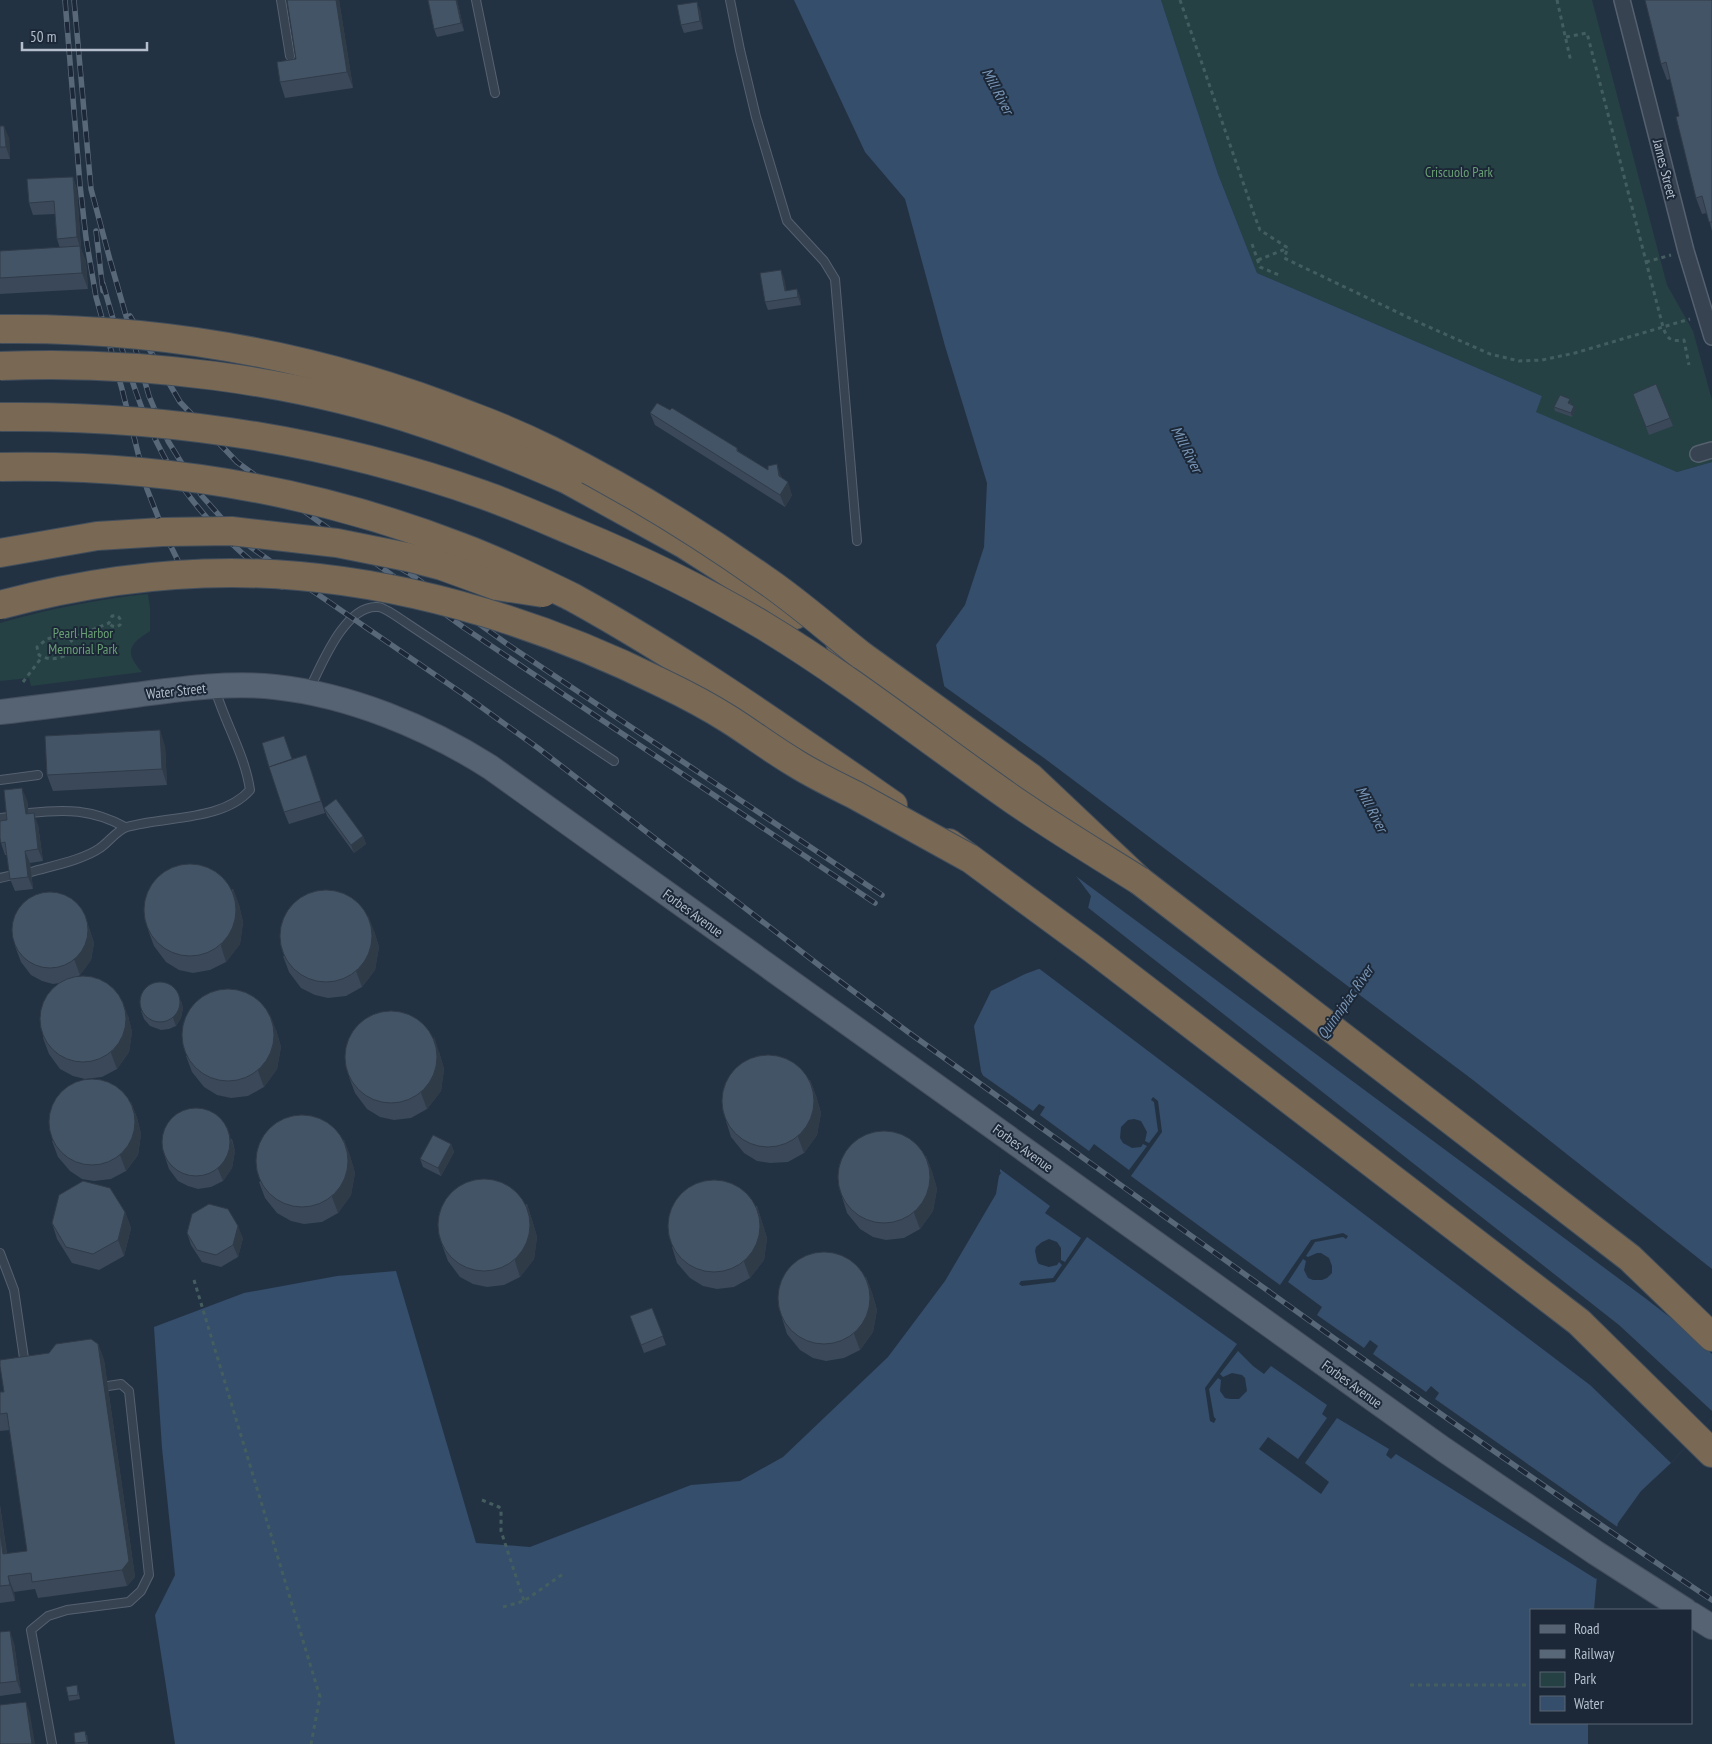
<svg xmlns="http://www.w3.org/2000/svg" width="1712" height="1744" font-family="'PT Sans Narrow',sans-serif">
<rect width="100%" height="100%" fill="#233243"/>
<!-- green -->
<g fill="#254144">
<polygon points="1161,0 1592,0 1667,285 1693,331 1712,400 1712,462 1677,472 1535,412 1542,396 1257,273 1218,174"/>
<path d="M148 594 150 608V631C129 644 124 652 142 672L31 686 29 678 0 681V623C49 609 98 599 148 594Z"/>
</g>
<!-- water -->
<polygon fill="#354e6b" points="794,0 1161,0 1218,174 1257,273 1542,396 1536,412 1677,472 1712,462 1712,1418 1671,1463 1641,1491 1618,1523 1609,1561 1597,1575 1594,1610 1531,1610 1531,1723 1588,1723 1588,1744 175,1744 155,1615 175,1575 162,1448 154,1327 244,1293 337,1276 396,1271 476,1543 530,1547 691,1485 740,1481 783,1457 888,1357 945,1281 996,1194 1006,1133 981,1071 974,1026 991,991 1025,974 1055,963 1083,929 1091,896 948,705 936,645 965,605 984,547 987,483 945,346 905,199 865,152"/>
<!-- pier -->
<g fill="#233243">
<polygon points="941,684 1044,758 1473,1080 1712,1269 1712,1354 1689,1332 1645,1298 1069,871 946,707"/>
<polygon points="1086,906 1619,1325 1712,1411 1712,1418 1671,1463 1590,1385 1037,967 1053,961 1081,928"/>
<polygon points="978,1072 1033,1111 1039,1104 1045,1107 1040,1115 1089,1151 1094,1144 1129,1170 1147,1146 1143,1144 1141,1147 1132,1148 1123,1143 1120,1138 1121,1127 1128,1120 1134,1119 1141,1121 1147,1132 1145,1141 1149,1143 1158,1131 1154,1102 1151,1100 1153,1097 1158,1101 1162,1132 1131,1176 1280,1285 1311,1240 1343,1233 1348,1236 1346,1239 1343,1237 1315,1242 1306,1256 1308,1257 1317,1253 1321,1253 1329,1258 1332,1266 1332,1273 1327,1278 1322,1280 1313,1280 1308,1278 1304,1270 1306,1261 1303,1259 1288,1282 1322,1307 1317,1315 1364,1348 1370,1340 1378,1346 1373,1354 1426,1392 1431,1386 1439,1393 1435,1399 1619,1528 1613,1556 1596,1579 1396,1454 1391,1459 1386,1455 1389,1449 1337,1418 1305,1463 1329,1482 1321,1494 1259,1449 1268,1437 1298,1459 1327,1418 1322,1414 1327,1405 1271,1366 1264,1374 1253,1366 1238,1351 1220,1374 1223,1377 1232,1373 1242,1375 1245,1378 1247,1391 1239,1399 1230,1399 1225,1398 1220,1391 1221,1380 1218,1378 1209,1389 1214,1417 1216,1419 1214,1423 1210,1421 1205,1388 1237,1344 1087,1237 1055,1282 1022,1286 1019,1284 1021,1281 1053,1278 1062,1265 1059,1262 1057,1265 1049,1267 1039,1264 1037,1261 1035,1251 1036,1247 1042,1242 1049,1239 1057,1242 1061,1248 1061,1260 1065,1262 1081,1238 1045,1213 1050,1206 1000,1169 999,1170 1001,1173 996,1180 1003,1133"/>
</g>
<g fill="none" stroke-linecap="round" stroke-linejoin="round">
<!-- lane casing -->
<g stroke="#55616f" stroke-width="10">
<g id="lane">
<polyline points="281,0 290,56"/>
<polyline points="476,0 495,93"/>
<polyline points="730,0 740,50 756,117 787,221 824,261 835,279 857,541"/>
<path d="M309 690C321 666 345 604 378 607 384 607 399 618 405 622L614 761"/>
<polyline points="0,780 38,775"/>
<path d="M29 813C66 809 92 809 125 827"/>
<polyline points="0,818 10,817"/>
<path d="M31 872C51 866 83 860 100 848 109 842 117 830 127 827 165 816 223 821 250 790 245 755 225 723 215 689"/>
<polyline points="0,878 13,875"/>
<polyline points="0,1253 14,1290 25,1365"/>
<polyline points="52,1744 31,1630 48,1616 67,1610 129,1602 141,1591 149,1575 129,1391 121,1384 108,1386"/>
</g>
</g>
<!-- street casing -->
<g stroke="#55616f" stroke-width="18">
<g id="street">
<polyline points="1622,0 1686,251 1712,337"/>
<polyline points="1698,454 1712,450"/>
</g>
</g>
<!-- primary casing -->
<g stroke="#444f5e" stroke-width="26">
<g id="primary">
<path d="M0 712C45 707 90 701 135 695 181 689 229 682 275 687 350 695 427 727 490 767L1443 1449 1596 1553 1685 1610"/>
<polyline points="1691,1614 1712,1627"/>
</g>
</g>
<!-- highway casing -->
<g stroke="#424e5c" stroke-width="30">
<g id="highway">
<polyline points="568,480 684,544 795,615"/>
<polyline points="0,553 97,536 162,532"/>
<path d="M572 597C683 658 788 732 893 805"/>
<polyline points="840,642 861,655 1030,777 1140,881 1630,1258 1712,1337"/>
<polyline points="949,843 1093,949 1579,1322 1712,1453"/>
</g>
</g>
<!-- path -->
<g stroke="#445e60" stroke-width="3" stroke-dasharray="4 4" stroke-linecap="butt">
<polyline points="1180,0 1255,217 1260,230 1288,248 1284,258 1420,323 1490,354 1519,361 1542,360 1575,353 1690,319"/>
<polyline points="1557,0 1571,62"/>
<path d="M1566 37 1587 33 1663 327C1667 339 1671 342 1684 340L1689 365"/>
<polyline points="1252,244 1260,267 1279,275"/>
<polyline points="1258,260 1288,248"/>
<polyline points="1646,262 1671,255"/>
<path d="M54 637 70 639 75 646 72 652C61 658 51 662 39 655L37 647 47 639Z"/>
<path d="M70 639 109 623 112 616C117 615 119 616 121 621L120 625 116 627 112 626 109 623"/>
<polyline points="23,682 42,657"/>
<polyline points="194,1280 320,1697 311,1744"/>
<polyline points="482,1500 499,1507 501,1509 501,1531 524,1601"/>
<polyline points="503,1607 524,1601 563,1574"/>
<polyline points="1410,1685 1531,1685"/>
</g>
<!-- lane -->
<use href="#lane" stroke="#384352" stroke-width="8"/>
<!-- street -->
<use href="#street" stroke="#384352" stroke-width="15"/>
<!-- primary -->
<use href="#primary" stroke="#566372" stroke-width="24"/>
<!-- highway -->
<use href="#highway" stroke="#796954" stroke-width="28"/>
<!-- rail casing -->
<g stroke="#596879" stroke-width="5.5">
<g id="rail">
<polyline points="65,0 80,185 86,238 96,297 122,389 147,489 164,532 180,565"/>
<path d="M74 0 91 189 110 260 149 396 168 441 202 496 241 540 291 576 466 696 538 748 833 976 908 1032C1175 1223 1439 1418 1712 1600"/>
<polyline points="96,231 103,291"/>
<path d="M103 284C126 363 146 448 202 512 225 540 254 564 282 587"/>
<polyline points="130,316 180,402 237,462 463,627 875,903"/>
<polyline points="361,545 409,573 507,644 882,895"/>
</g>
</g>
<!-- rail -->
<use href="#rail" stroke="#1c2837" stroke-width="4" stroke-dasharray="11" stroke-linecap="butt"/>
<!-- highway-bridge casing -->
<g stroke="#424e5c" stroke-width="30" stroke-linecap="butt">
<g id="highway-bridge">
<path d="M0 329C162 327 321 356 471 416 498 426 524 437 550 450 624 487 696 531 764 579 798 602 829 630 861 655"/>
<path d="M0 366C139 360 291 379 423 423 472 439 520 459 568 480"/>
<path d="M0 417C164 415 329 440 484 495 515 506 546 520 577 533 642 560 704 590 764 626 850 678 929 741 1012 799 1054 828 1097 854 1140 881"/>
<path d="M0 467C157 464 314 490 461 547 499 561 535 579 572 597"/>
<polyline points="162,532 231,531 337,543 407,557 442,566 497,586 543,593"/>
<path d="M0 605C97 579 198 567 299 576 424 587 549 627 662 683 685 694 708 706 730 720 752 734 773 750 795 763 814 775 835 785 855 795 893 816 931 837 969 858"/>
</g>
</g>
<!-- highway-bridge -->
<use href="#highway-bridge" stroke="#796954" stroke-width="28"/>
</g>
<!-- wall -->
<g fill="#3a4859">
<polygon points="339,0 353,88 285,98 280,82 296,59"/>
<polygon points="428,0 457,0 464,31 437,37 434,29"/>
<polygon points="1712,0 1712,231 1707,213 1702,214 1696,198 1679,116 1670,79 1667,80 1661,64"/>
<polygon points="700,10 703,29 684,33 681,25"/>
<polygon points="0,126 9,138 10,159 0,159"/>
<polygon points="73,177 77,190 81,249 86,262 88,289 0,294 0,251 60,248 57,239 55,214 33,215 29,203"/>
<polygon points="784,278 786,291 797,289 800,297 801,305 768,310 765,302"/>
<polygon points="1656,384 1673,426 1649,435 1633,394"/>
<polygon points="1571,403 1571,404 1575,410 1572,417 1555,411 1554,407"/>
<polygon points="650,413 737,448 738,451 768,470 781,476 782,478 792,495 785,507 655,425"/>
<polygon points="165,746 167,785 53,791 47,775"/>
<polygon points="306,755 325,813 289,824 284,812 292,759"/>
<polygon points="27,800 29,814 38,825 43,861 30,863 33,889 15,891 10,879 7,855 5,855 1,843"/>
<polygon points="324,808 363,836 366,844 354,853 327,816"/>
<polygon points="233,889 239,905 243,922 240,944 226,962 210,970 193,973 179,970 166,962 154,946 148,930"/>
<polygon points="84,913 94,943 91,960 80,975 77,977 128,1016 132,1032 129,1052 117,1069 102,1077 85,1079 73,1076 60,1069 49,1054 43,1038 60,983 53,984 42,981 31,975 21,962 15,946"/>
<polygon points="374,931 379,947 375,970 362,987 346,996 328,998 315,995 301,988 289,972 283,956"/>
<polygon points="181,1001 183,1008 181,1018 176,1026 169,1029 161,1030 150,1026 144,1019 141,1011"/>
<polygon points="276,1030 281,1047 277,1069 264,1087 248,1096 231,1098 217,1095 204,1087 192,1072 186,1056"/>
<polygon points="439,1052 444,1069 441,1091 427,1109 411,1118 394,1120 380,1117 367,1109 355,1093 349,1077"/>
<polygon points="810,1080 816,1096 821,1113 817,1135 804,1153 788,1162 770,1163 757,1161 744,1153 731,1137 726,1121"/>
<polygon points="131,1102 137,1118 141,1134 138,1155 126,1171 111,1179 94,1181 82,1179 70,1171 58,1157 52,1141"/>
<polygon points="232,1139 235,1151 232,1168 223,1181 211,1187 198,1189 188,1186 178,1181 169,1169 165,1157"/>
<polygon points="344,1140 350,1156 355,1173 351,1195 338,1213 322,1222 304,1224 291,1221 277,1213 265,1198 259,1182"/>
<polygon points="451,1144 454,1152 441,1176 423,1167 420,1159"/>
<polygon points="926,1156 932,1172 937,1189 933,1211 920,1229 904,1238 886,1240 873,1237 860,1229 847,1213 842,1197"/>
<polygon points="527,1204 532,1220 537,1237 534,1259 520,1277 504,1285 487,1287 473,1284 460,1277 448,1261 442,1245"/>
<polygon points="757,1206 767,1238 764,1260 750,1278 734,1287 717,1289 703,1286 690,1278 677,1263 672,1247"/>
<polygon points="125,1212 131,1228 124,1256 99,1270 72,1263 57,1239 52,1223"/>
<polygon points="187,1233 243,1238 238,1257 221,1267 202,1262 191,1245"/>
<polygon points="866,1277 872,1293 877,1310 873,1332 860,1350 844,1358 826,1361 813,1358 800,1350 787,1334 782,1318"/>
<polygon points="652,1308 666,1345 644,1353 630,1316"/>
<polygon points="98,1344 104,1360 135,1577 127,1586 38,1598 35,1589 14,1592 15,1601 0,1603 0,1505 7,1554 27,1551 10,1430 0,1431 0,1392 4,1392 49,1353"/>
<polygon points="0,1632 14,1643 21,1693 0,1696"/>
<polygon points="77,1685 80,1699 69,1701 68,1696"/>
<polygon points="74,1733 87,1735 88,1744 75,1744"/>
</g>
<!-- shaded-wall -->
<g fill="#303b48">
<polygon points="336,0 339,0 353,88 347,72"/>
<polygon points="456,0 457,0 464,31 461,23"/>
<polygon points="697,2 700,10 703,29 700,21"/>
<polygon points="4,126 9,138 10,159 6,147"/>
<polygon points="73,177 77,190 81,249 86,262 88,289 82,273 80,247 77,237"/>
<polygon points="781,270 784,278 788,299 785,291"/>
<polygon points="797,289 800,297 801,305 798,297"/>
<polygon points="1574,406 1575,410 1572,417 1571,413"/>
<polygon points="777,464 781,476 783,489 779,476"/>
<polygon points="788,482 792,495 785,507 780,495"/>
<polygon points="160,730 165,746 167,785 162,769"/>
<polygon points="22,788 27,800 30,826 26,814"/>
<polygon points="34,813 38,825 43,861 38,849"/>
<polygon points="363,836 366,844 354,853 351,845"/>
<polygon points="25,851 30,863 33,889 28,877"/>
<polygon points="233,889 239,905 243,922 240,944 226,962 221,946"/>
<polygon points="84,913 94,943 91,960 80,975 74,959"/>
<polygon points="368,915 374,931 379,947 375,970 362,987 356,971"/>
<polygon points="178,993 183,1008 181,1018 176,1026 173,1018"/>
<polygon points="122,1000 128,1016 132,1032 129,1052 117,1069 111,1053"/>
<polygon points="270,1014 276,1030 281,1047 277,1069 264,1087 258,1071"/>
<polygon points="434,1036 439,1052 444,1069 441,1091 427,1109 421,1093"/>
<polygon points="810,1080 816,1096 821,1113 817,1135 804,1153 798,1137"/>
<polygon points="131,1102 137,1118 141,1134 138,1155 126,1171 120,1155"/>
<polygon points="227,1127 235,1151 232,1168 223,1181 218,1169"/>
<polygon points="344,1140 350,1156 355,1173 351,1195 338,1213 332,1197"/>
<polygon points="451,1144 454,1152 441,1176 438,1168"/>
<polygon points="926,1156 932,1172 937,1189 933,1211 920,1229 914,1213"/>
<polygon points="527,1204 532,1220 537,1237 534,1259 520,1277 515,1261"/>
<polygon points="757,1206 767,1238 764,1260 750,1278 744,1262"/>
<polygon points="125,1212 131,1228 124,1256 118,1240"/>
<polygon points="238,1226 243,1238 238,1257 233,1245"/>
<polygon points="866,1277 872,1293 877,1310 873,1332 860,1350 854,1334"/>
<polygon points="98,1344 104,1360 135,1577 127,1586 122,1570"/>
<polygon points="0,1506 9,1570 3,1554 0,1531"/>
<polygon points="8,1576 14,1592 15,1601 10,1585"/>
<polygon points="10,1631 14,1643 21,1693 17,1681"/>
<polygon points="26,1702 30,1714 35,1744 32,1744"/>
</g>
<!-- building -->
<g fill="#445467" stroke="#303b48">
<polygon points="287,0 336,0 347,72 280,82 277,62 296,59"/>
<polygon points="428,0 456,0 461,23 434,29"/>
<polygon points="1645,0 1712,0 1712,222 1709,222 1702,196 1696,198 1676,117 1679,116 1666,62 1661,64"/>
<polygon points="697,2 700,21 681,25 677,5"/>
<polygon points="0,126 4,126 6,147 0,147"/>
<polygon points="73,177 77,237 57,239 54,201 29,203 27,179"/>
<polygon points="80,246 82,273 0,278 0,251"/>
<polygon points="781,270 785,291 797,289 798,297 765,302 760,273"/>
<polygon points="1656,384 1670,418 1646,427 1633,394"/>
<polygon points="1560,395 1570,399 1568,403 1574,406 1571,413 1554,407"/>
<polygon points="657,403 670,410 672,408 737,448 737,451 768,470 768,466 777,464 779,476 788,482 780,495 650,413"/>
<polygon points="160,730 162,769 47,775 45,736"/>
<polygon points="284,736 292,759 269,767 262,743"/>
<polygon points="306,755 321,801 284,812 269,767"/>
<polygon points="22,788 26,814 34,813 38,849 25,851 28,877 10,879 5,842 1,843 0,838 0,821 7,820 4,790"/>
<polygon points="336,799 363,836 351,845 324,808"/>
<circle cx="190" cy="910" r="46"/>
<circle cx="326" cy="936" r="46"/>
<circle cx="50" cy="930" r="38"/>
<circle cx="83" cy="1019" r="43"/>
<circle cx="160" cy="1002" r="20"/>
<circle cx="228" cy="1035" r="46"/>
<circle cx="391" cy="1057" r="46"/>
<circle cx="768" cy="1101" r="46"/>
<circle cx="92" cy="1122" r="43"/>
<circle cx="196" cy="1142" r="34"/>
<circle cx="302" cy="1161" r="46"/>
<circle cx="884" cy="1177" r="46"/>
<polygon points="433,1135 451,1144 438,1168 420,1159"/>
<circle cx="484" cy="1225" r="46"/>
<circle cx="714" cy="1226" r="46"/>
<polygon points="83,1181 110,1188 125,1212 118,1240 93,1254 66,1247 52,1223 59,1195"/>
<polygon points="209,1204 228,1209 238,1226 233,1245 216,1255 197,1250 187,1233 192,1214"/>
<circle cx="824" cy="1298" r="46"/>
<polygon points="652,1308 663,1336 641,1345 630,1316"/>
<polygon points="91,1339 98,1344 129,1561 122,1570 32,1582 31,1573 8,1576 10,1585 0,1586 0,1531 3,1554 27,1551 7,1413 0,1414 0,1392 4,1392 0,1366 0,1360 49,1353 56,1344"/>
<polygon points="10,1631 17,1681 0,1683 0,1632"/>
<polygon points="77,1685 78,1695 68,1696 66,1687"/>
<polygon points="26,1702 32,1744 0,1744 0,1705"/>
<polygon points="85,1731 87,1742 75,1743 74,1733"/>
</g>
<g text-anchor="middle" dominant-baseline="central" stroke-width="4" stroke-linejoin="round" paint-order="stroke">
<!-- street labels -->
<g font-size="14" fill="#b4becc" stroke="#1c2837">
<text transform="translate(1665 169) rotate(76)">James Street</text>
<text transform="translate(176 691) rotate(-6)">Water Street</text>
<text transform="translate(693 913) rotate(36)">Forbes Avenue</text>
<text transform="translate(1023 1148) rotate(36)">Forbes Avenue</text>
<text transform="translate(1352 1384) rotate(36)">Forbes Avenue</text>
</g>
<!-- park labels -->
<g font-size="14" fill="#699f74" stroke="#1c2837">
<text x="1459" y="172">Criscuolo Park</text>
<text x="83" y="633">Pearl Harbor<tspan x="83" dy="16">Memorial Park</tspan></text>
</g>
<!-- water labels -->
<g font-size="15" font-style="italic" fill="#7996b6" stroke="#1c2837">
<text transform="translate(998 91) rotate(62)">Mill River</text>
<text transform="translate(1187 449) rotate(63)">Mill River</text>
<text transform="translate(1372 809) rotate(62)">Mill River</text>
<text transform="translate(1345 1002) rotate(-55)">Quinnipiac River</text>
</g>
</g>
<!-- legend -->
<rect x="1530" y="1609" width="162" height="115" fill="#1c2837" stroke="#596473"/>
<rect x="1540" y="1625" width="25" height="8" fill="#566372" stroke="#596473"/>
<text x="1574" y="1634" font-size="15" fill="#b4becc">Road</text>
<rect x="1540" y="1650" width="25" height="8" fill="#596879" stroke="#596473"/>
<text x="1574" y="1659" font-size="15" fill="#b4becc">Railway</text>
<rect x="1540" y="1672" width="25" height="15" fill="#254144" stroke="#596473"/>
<text x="1574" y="1684" font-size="15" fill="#b4becc">Park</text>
<rect x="1540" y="1696" width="25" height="15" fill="#354e6b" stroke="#596473"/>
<text x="1574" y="1709" font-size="15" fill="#b4becc">Water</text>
<!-- scale -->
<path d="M22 42v8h125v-8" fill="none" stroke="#b4becc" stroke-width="2.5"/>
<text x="30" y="42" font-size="15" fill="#b4becc" stroke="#1c2837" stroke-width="4" paint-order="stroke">50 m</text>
</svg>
